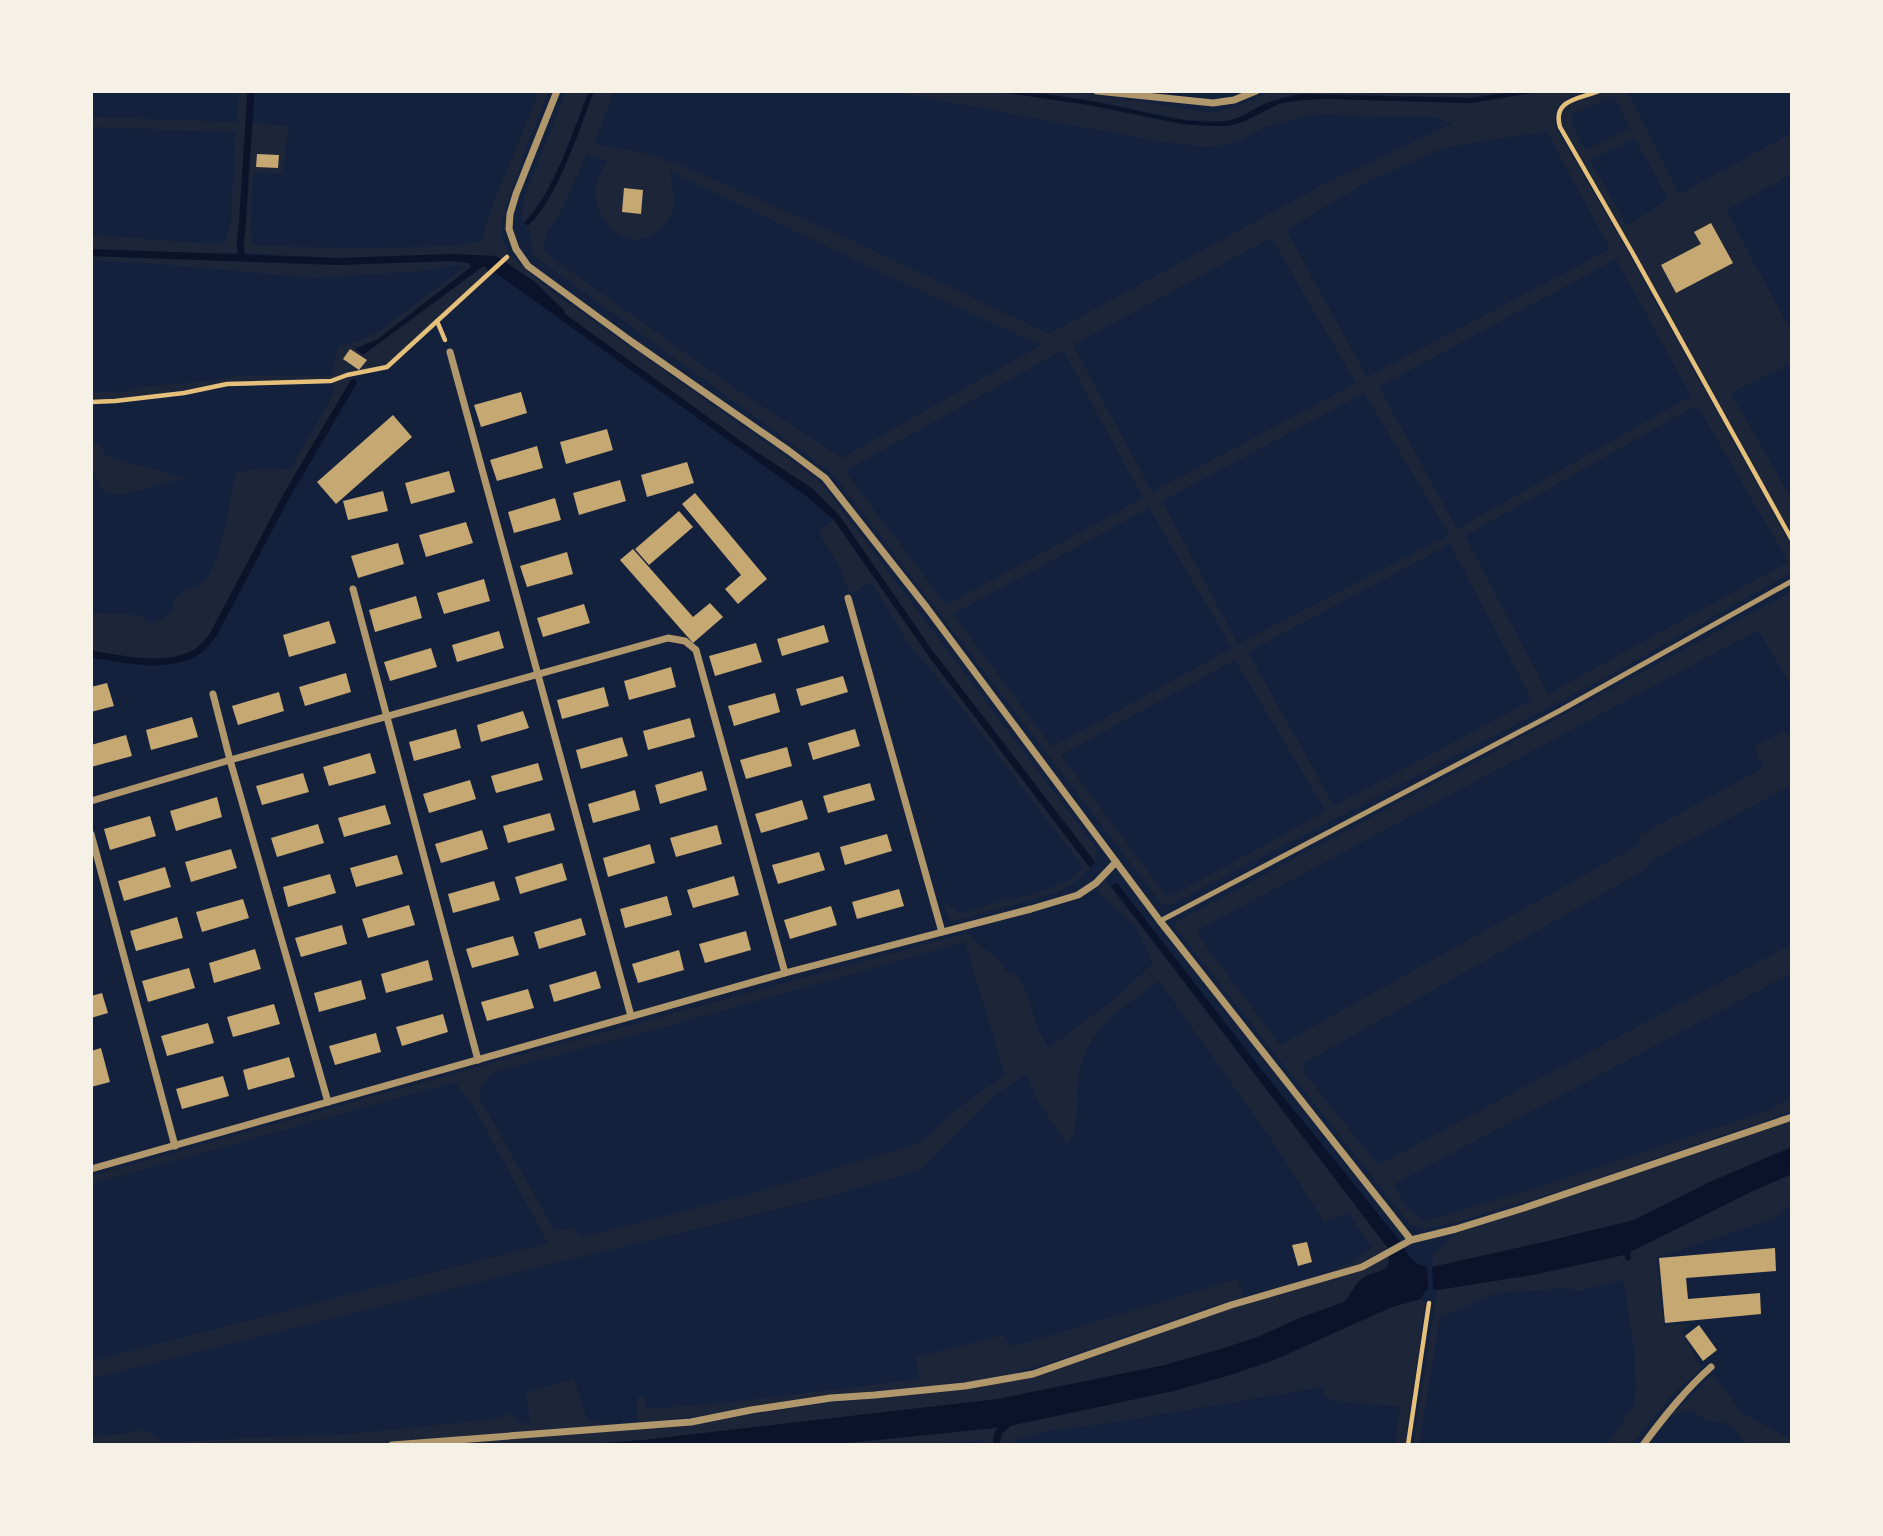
<svg xmlns="http://www.w3.org/2000/svg" width="1883" height="1536" font-family="Rubik,sans-serif">
<rect width="100%" height="100%" fill="#14213d"/>
<!-- green -->
<g fill="#1d2539" fill-rule="evenodd">
<polygon points="239,91 249,91 241,228 238,243 240,253 141,252 91,249 91,235 218,244 225,242 231,222 235,132 91,127 91,117 237,122"/>
<polygon points="539,91 549,91 527,145 502,220 502,237 509,255 551,291 814,477 826,489 1095,847 1097,853 1095,862 932,650 839,515 813,489 752,449 565,314 564,310 496,256 452,254 338,258 244,253 241,243 244,229 251,122 288,127 283,174 253,173 251,232 252,242 258,246 366,248 454,246 482,241 488,217"/>
<path d="M566 91H589C573 130 554 193 524 223L522 217 524 198Z"/>
<path d="M594 91H614L594 144 641 152 683 166 853 241 1049 334 1324 184 1453 123 1433 117H1376L1325 114 1301 117 1264 127 1236 143 1223 145 1207 147 1163 142 889 91H993L1089 105 1182 124 1209 126H1229L1245 121 1281 103 1302 100 1327 99 1471 103 1545 91H1589C1569 96 1550 103 1556 128L1629 254 1792 547V572L1608 676 1172 904H1162L837 479 816 461 533 255 528 226C558 198 578 130 594 91ZM1547 132 1610 249 1367 377 1286 230 1367 182 1441 149 1480 141ZM587 154 608 161C603 168 598 176 596 185 592 205 608 232 627 238 646 245 668 227 673 209 676 196 671 183 670 171L884 274 1041 345 842 458 739 391 545 253 543 242 547 232 560 214ZM1271 238 1356 383 1152 492 1073 345ZM1616 259 1691 396 1457 529 1379 387ZM1063 350 1143 498 946 605 845 471ZM1364 393 1449 535 1238 644 1162 501ZM1697 405 1788 562 1548 694 1465 536ZM1149 508 1232 648 1052 747 953 614ZM1450 544 1532 700 1334 806 1248 652ZM1235 660 1326 811 1173 895H1166L1061 755Z"/>
<polygon points="1023,91 1067,91 1215,113 1247,102 1272,91 1519,91 1470,98 1301,94 1280,98 1243,116 1228,121 1209,121 1182,119 1090,100"/>
<path d="M1603 91H1627L1679 194 1792 133V174L1726 210 1792 333V363L1731 393 1792 500V536L1561 126C1554 100 1586 99 1603 91ZM1614 96 1630 128 1585 150 1571 121 1574 113ZM1635 138 1668 199 1627 226 1590 160Z"/>
<polygon points="91,256 338,265 452,261 469,263 472,267 378,339 355,348 363,355 482,267 486,266 489,273 386,365 331,379 227,383 183,391 115,399 91,400 91,392 129,391 139,387 211,381 236,376 332,375 338,346 357,342 378,332 465,267 454,265 422,271 315,278 146,263 91,261"/>
<path d="M353 375 352 381 286 494 212 634C206 642 200 649 191 653 164 668 120 657 91 652V613L139 615 149 623 157 622 173 611 174 598C184 588 199 589 207 578 221 558 229 508 233 482L237 472 267 468 290 470 335 391 332 382Z"/>
<polygon points="91,440 102,448 108,457 186,478 128,493 113,495 103,491 91,468"/>
<path d="M834 520 930 658 1090 868C1079 881 1068 887 1053 894L958 920 951 921 947 915 943 903 959 912H968L1009 898 1013 900 1045 890 1071 879 1083 867 943 684 913 650 871 582 850 594 839 566 818 532Z"/>
<path d="M1792 591V687L1758 630 1198 930 1201 939 1280 1045 1640 844 1638 836 1763 768 1754 747 1784 731 1788 736 1792 734V785L1650 861 1648 868 1303 1064 1304 1073 1378 1165 1792 944V973L1394 1184C1402 1199 1409 1214 1426 1221L1545 1185 1771 1110 1792 1095V1111L1564 1190 1449 1224C1432 1227 1426 1231 1409 1223L1178 931 1175 926 1176 922 1571 711Z"/>
<path d="M1105 880 1388 1248 1358 1264 1324 1274 1351 1262 1372 1248 1348 1213 1324 1222 1271 1139 1159 981C1129 1004 1090 1026 1081 1066 1076 1086 1079 1106 1075 1126 1074 1133 1070 1139 1068 1146L1037 1099 1026 1074 994 1096 920 1170 830 1196 564 1261 91 1379V1361L548 1243 473 1106 455 1082 91 1184V1176L481 1066 967 933 1001 963 1008 973 1017 976 1028 996 1038 1029 1049 1048 1121 994 1153 963 1135 926 1097 891ZM965 942 1005 1075C985 1089 965 1102 947 1118 937 1127 931 1135 918 1143L758 1192 581 1237 574 1228 555 1231 479 1097C480 1083 487 1077 499 1070L654 1030Z"/>
<polygon points="1792,1121 1792,1147 1710,1182 1634,1220 1544,1242 1432,1267 1433,1255 1457,1232 1525,1211"/>
<polygon points="1792,1174 1792,1204 1773,1219 1656,1258 1664,1326 1691,1323 1681,1332 1702,1368 1672,1395 1631,1445 1607,1445 1634,1404 1636,1388 1634,1349 1623,1280 1579,1291 1568,1288 1495,1293 1440,1318 1419,1445 1413,1445 1437,1290 1532,1275 1624,1255 1627,1260 1631,1260 1630,1252 1753,1191"/>
<path d="M1389 1256C1388 1277 1368 1269 1357 1283 1352 1289 1350 1296 1344 1302L1297 1319 1258 1337 1224 1348 1165 1365 998 1399 644 1440 577 1445H436L692 1424 812 1405 992 1385Z"/>
<path d="M1237 1279 1244 1297C1151 1322 1063 1366 967 1383L638 1423 637 1397H644L647 1409 731 1402 920 1379 916 1357 1004 1335 1012 1347Z"/>
<polygon points="1421,1299 1425,1304 1405,1445 1395,1445 1400,1407 1337,1401 1325,1397 1323,1387 1109,1423 1041,1432 1014,1441 1011,1445 1000,1445 1004,1427 1173,1391 1227,1376 1274,1360 1392,1307"/>
<polygon points="1713,1374 1742,1413 1792,1440 1792,1445 1746,1445 1736,1430 1725,1423 1707,1421 1691,1410 1671,1416"/>
<path d="M574 1379 588 1421 599 1420 603 1425 501 1435 359 1445H91V1436C101 1435 111 1435 121 1434 147 1430 141 1426 164 1442L349 1434 496 1419 512 1413 520 1423H530L526 1392Z"/>
<polygon points="996,1428 993,1445 984,1445 985,1440 927,1445 827,1445"/>
</g>
<!-- water -->
<g fill="#0b132b">
<path d="M589 91H594C579 130 558 198 528 226L524 223C554 193 573 131 589 91Z"/>
<path d="M993 91C1036 91 1079 98 1120 107 1154 114 1191 125 1226 121 1239 119 1249 112 1260 106 1274 100 1287 97 1301 94L1470 98 1519 91H1545L1471 103 1327 99 1302 100 1281 103 1245 121 1229 126H1209L1182 124 1089 105Z"/>
<polygon points="91,249 338,258 452,254 496,256 534,281 564,310 565,314 752,449 813,489 839,515 932,650 1095,862 1090,868 930,658 834,520 806,496 496,273 489,273 486,267 482,267 363,355 355,349 378,339 471,267 469,263 452,261 338,265 91,256"/>
<polygon points="1117,883 1265,1074 1400,1241 1388,1248 1111,886"/>
<polygon points="1792,1147 1792,1174 1753,1191 1630,1252 1631,1259 1627,1261 1624,1255 1532,1275 1437,1290 1433,1289 1432,1267 1544,1242 1634,1220 1710,1182"/>
<path d="M1403 1247C1410 1257 1415 1265 1427 1267L1428 1289 1425 1291 1421 1299 1392 1307 1274 1360 1227 1376 1173 1391 1004 1427 827 1445H577L644 1440 998 1399 1165 1365 1224 1348 1258 1337 1297 1319 1344 1302C1352 1294 1355 1282 1366 1276 1372 1273 1383 1272 1387 1267 1389 1264 1389 1259 1389 1256Z"/>
</g>
<g fill="none" stroke-linecap="round" stroke-linejoin="round">
<!-- stream -->
<g stroke="#0b132b" stroke-width="7">
<polyline points="242,257 240,243 242,229 251,91"/>
<path d="M91 654C122 659 158 668 189 656 199 653 207 643 213 635L287 495 353 383"/>
<polyline points="996,1445 998,1433 1011,1421"/>
</g>
</g>
<!-- building -->
<g fill="#c6a872">
<polygon points="257,154 279,155 278,168 256,167"/>
<polygon points="624,188 643,190 641,214 622,212"/>
<polygon points="1711,223 1733,263 1676,293 1661,265 1701,244 1694,232"/>
<polygon points="350,349 367,360 359,370 343,359"/>
<polygon points="521,392 527,413 481,427 474,405"/>
<polygon points="393,415 412,437 336,504 317,482"/>
<polygon points="607,429 613,450 566,464 560,442"/>
<polygon points="537,446 543,468 497,481 490,460"/>
<polygon points="687,462 694,483 647,497 641,475"/>
<polygon points="449,471 455,492 411,504 405,483"/>
<polygon points="620,480 626,501 579,515 573,493"/>
<polygon points="383,491 388,511 348,520 343,501"/>
<polygon points="695,493 767,579 738,604 725,589 741,575 682,504"/>
<polygon points="555,498 561,520 514,533 508,512"/>
<polygon points="679,511 693,527 649,565 635,549"/>
<polygon points="466,522 473,543 426,557 419,535"/>
<polygon points="398,543 404,564 358,578 351,556"/>
<polygon points="633,549 693,617 710,603 723,617 693,643 620,560"/>
<polygon points="567,552 573,574 527,587 520,566"/>
<polygon points="484,579 490,601 444,614 437,593"/>
<polygon points="416,596 422,618 375,632 369,610"/>
<polygon points="584,604 590,623 543,637 537,618"/>
<polygon points="329,621 336,643 289,657 283,635"/>
<polygon points="824,625 829,642 782,656 777,639"/>
<polygon points="499,631 504,648 457,662 452,645"/>
<polygon points="756,643 762,662 715,676 709,656"/>
<polygon points="431,648 437,667 390,681 384,662"/>
<polygon points="671,667 676,687 629,700 624,681"/>
<polygon points="346,673 351,692 305,706 299,687"/>
<polygon points="843,676 848,692 801,706 796,689"/>
<polygon points="107,683 114,706 91,712 91,687"/>
<polygon points="604,687 609,706 562,719 557,700"/>
<polygon points="279,692 284,711 238,725 232,706"/>
<polygon points="775,693 780,712 734,726 728,706"/>
<polygon points="523,711 529,728 481,742 477,725"/>
<polygon points="192,717 198,737 151,750 146,730"/>
<polygon points="690,718 695,737 648,750 643,731"/>
<polygon points="456,729 461,748 414,761 409,742"/>
<polygon points="855,729 860,746 813,760 808,743"/>
<polygon points="126,735 132,756 91,767 91,745"/>
<polygon points="622,737 628,756 581,769 576,750"/>
<polygon points="787,747 792,766 746,779 740,760"/>
<polygon points="370,753 376,773 329,786 323,767"/>
<polygon points="538,763 543,780 496,793 491,776"/>
<polygon points="702,771 707,790 660,804 655,785"/>
<polygon points="303,773 309,792 262,805 256,786"/>
<polygon points="470,780 476,799 429,813 423,794"/>
<polygon points="870,783 875,800 828,813 823,796"/>
<polygon points="635,790 640,810 593,823 588,804"/>
<polygon points="217,797 222,817 176,831 170,811"/>
<polygon points="802,800 808,819 761,833 755,814"/>
<polygon points="385,805 391,824 344,837 338,818"/>
<polygon points="550,813 555,830 508,843 503,826"/>
<polygon points="150,816 156,836 110,850 104,829"/>
<polygon points="318,824 324,843 277,857 271,838"/>
<polygon points="717,825 722,844 676,857 670,838"/>
<polygon points="482,830 488,849 441,863 435,844"/>
<polygon points="887,834 892,851 845,865 840,847"/>
<polygon points="650,844 655,863 608,877 603,858"/>
<polygon points="231,849 237,868 191,882 185,862"/>
<polygon points="819,852 825,870 778,884 772,865"/>
<polygon points="397,855 403,874 356,887 350,868"/>
<polygon points="562,863 567,880 520,894 515,877"/>
<polygon points="165,867 171,887 124,901 118,881"/>
<polygon points="330,874 336,893 288,907 283,887"/>
<polygon points="734,876 739,895 693,908 687,890"/>
<polygon points="494,881 500,900 453,913 448,894"/>
<polygon points="899,889 904,906 857,919 852,902"/>
<polygon points="667,896 672,915 625,928 620,909"/>
<polygon points="243,899 249,918 202,932 196,912"/>
<polygon points="409,905 415,925 368,938 362,919"/>
<polygon points="831,906 837,925 790,939 784,920"/>
<polygon points="177,917 183,938 136,951 130,931"/>
<polygon points="581,918 586,935 539,949 534,932"/>
<polygon points="342,925 347,944 301,957 295,938"/>
<polygon points="746,931 751,950 705,963 699,944"/>
<polygon points="513,936 519,955 472,968 466,949"/>
<polygon points="255,949 261,969 214,983 209,963"/>
<polygon points="679,950 684,970 638,983 632,964"/>
<polygon points="428,960 433,980 386,993 381,974"/>
<polygon points="189,968 195,988 148,1002 142,981"/>
<polygon points="596,971 601,988 554,1002 549,985"/>
<polygon points="361,980 366,999 319,1012 314,993"/>
<polygon points="528,989 534,1008 487,1021 481,1002"/>
<polygon points="102,993 108,1013 91,1018 91,996"/>
<polygon points="274,1004 280,1024 233,1037 227,1017"/>
<polygon points="443,1014 448,1032 402,1046 396,1027"/>
<polygon points="208,1023 214,1043 167,1056 161,1036"/>
<polygon points="376,1033 381,1052 335,1065 329,1046"/>
<polygon points="101,1048 110,1082 91,1087 91,1051"/>
<polygon points="289,1057 295,1077 248,1090 243,1070"/>
<polygon points="223,1076 229,1096 182,1109 176,1089"/>
<polygon points="1307,1242 1312,1262 1298,1266 1292,1245"/>
<polygon points="1775,1248 1776,1271 1686,1278 1688,1299 1760,1293 1761,1314 1665,1323 1659,1258"/>
<polygon points="1699,1325 1717,1350 1703,1361 1685,1336"/>
</g>
<g fill="none" stroke-linecap="round" stroke-linejoin="round">
<!-- path -->
<g stroke="#e5c07b" stroke-width="4.5">
<path d="M1599 91C1580 99 1552 99 1560 127L1632 252 1792 540"/>
<polyline points="437,321 445,340"/>
<polyline points="91,402 115,401 184,393 227,384 331,381 347,375 387,367 507,257"/>
<polyline points="1408,1445 1429,1303"/>
</g>
<!-- service -->
<polyline stroke="#b1986c" stroke-width="5" points="1160,921 1561,710 1792,581"/>
<!-- minor -->
<g stroke="#b1986c" stroke-width="7">
<polyline points="557,91 516,194 510,214 509,229 516,249 528,266 632,342 789,451 825,478 927,608 1160,921 1411,1240"/>
<polyline points="1097,91 1213,103 1234,100 1256,91"/>
<polyline points="450,352 631,1016"/>
<polyline points="353,589 478,1060"/>
<polyline points="848,598 942,932"/>
<polyline points="213,694 230,760 328,1102"/>
<polyline points="91,801 230,760 668,638 685,641 696,650 785,973"/>
<polyline points="91,834 175,1146"/>
<polyline points="91,1169 785,973 1031,909 1078,895 1096,883 1116,862"/>
<polyline points="392,1445 691,1422 751,1410 831,1398 875,1395 965,1386 1033,1374 1231,1305 1362,1267 1411,1240 1456,1229 1524,1208 1792,1117"/>
<path d="M1643 1445C1664 1417 1685 1390 1711 1367"/>
</g>
</g>
<!-- border -->
<rect width="1883" height="1536" fill="none" stroke="#f6f1e7" stroke-width="186"/>
</svg>
